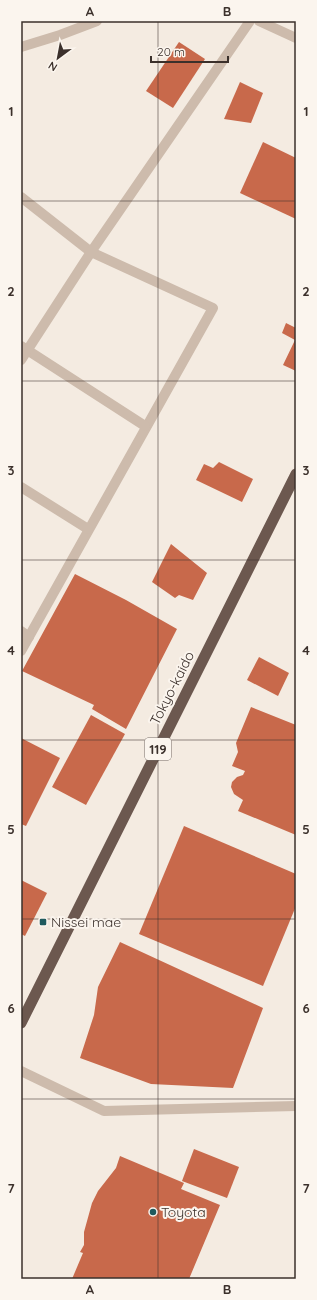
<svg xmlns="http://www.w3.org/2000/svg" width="317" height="1300" font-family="Quicksand,sans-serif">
<rect width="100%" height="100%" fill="#f4ebe1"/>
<!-- building -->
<g fill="#c8694b">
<polygon points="179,42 205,59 173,108 146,91"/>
<polygon points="240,82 263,93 251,123 224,119"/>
<polygon points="263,142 296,158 296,219 240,193"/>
<polygon points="286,323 296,328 296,371 283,365 295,340 282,333"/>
<polygon points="219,462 253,479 242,502 196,480 204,464 213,468"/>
<polygon points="171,544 207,573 193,600 179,595 175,598 152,582"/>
<polygon points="75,574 126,600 177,629 126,729 92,709 94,705 22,671"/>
<polygon points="259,657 289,673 278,696 247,680"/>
<polygon points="251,707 296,725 296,835 238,811 243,800 234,794 231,787 232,782 237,777 243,775 245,771 232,766 238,752 236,743"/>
<polygon points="91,715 125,734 86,805 52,787"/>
<polygon points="21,738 60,758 26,826 21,824"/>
<polygon points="184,826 296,874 296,906 263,986 139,934"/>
<polygon points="21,880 47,893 25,936 21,934"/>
<polygon points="120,942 263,1008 233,1088 151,1084 80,1058 94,1015 98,987"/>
<polygon points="194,1149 239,1167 227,1198 182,1181"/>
<polygon points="120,1156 184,1183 181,1189 220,1205 189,1279 72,1279 83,1253 80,1252 84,1245 84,1232 92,1203 98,1191 116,1168"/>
</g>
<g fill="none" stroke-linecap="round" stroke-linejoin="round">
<!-- service -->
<polyline stroke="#cdbbac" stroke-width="10" points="21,47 60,35 97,21"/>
<!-- minor -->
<g stroke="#cdbbac" stroke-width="10">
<polyline points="21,197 91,252 213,308 21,651"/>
<polyline points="21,346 145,426"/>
<polyline points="21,360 91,252 250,21"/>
<polyline points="21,487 88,529"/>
<polyline points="21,631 29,637"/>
<polyline points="21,1071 104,1111 296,1106"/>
</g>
<!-- tertiary -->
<polyline stroke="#cdbbac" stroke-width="10" points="259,21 296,38"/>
<!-- trunk -->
<polyline stroke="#6c584f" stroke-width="11" points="21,1023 296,474"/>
</g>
<!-- grid -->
<path fill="none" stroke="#3b302b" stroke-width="1" stroke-opacity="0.55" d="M158 21V1279M21 201H296M21 381H296M21 560H296M21 740H296M21 919H296M21 1099H296"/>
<!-- markers -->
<g fill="#1f5a5e" stroke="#fbf5ee" stroke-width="1.5">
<rect x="39" y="918" width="8" height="8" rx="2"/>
<circle cx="153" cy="1212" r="4"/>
</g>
<g text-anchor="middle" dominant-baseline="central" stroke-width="4" stroke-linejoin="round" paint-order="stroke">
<!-- shield labels -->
<rect fill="#fbf5ee" stroke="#756b66" stroke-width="1" x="145" y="738" width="26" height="22" rx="3"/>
<g font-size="13" font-weight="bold" fill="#3b302b">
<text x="158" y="749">119</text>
</g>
<!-- street labels -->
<g font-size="14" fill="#3b302b" stroke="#fbf5ee">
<text transform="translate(172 688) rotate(-63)">Tokyo-kaido</text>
</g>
<!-- poi labels -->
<g font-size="14" fill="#3b302b" stroke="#fbf5ee" text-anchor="start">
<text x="51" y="922">Nissei mae</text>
<text x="161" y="1212">Toyota</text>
</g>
</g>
<!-- border -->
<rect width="317" height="1300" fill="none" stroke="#fbf5ee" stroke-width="44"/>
<!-- north arrow -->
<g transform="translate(58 58) rotate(212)" stroke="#fbf5ee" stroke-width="3" paint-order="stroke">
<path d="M0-3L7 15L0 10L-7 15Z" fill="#3b302b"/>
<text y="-6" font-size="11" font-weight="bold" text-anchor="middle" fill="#3b302b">N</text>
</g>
<!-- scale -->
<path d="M151 56v6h77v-6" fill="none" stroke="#3b302b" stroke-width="2"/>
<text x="157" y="56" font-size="12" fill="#3b302b" stroke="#fbf5ee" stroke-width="3" paint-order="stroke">20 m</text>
<rect x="22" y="22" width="273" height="1256" fill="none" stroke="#3b302b" stroke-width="1.5"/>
<g font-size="13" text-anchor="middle" font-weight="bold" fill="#3b302b">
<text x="90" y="16">A</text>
<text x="227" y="16">B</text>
<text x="11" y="116">1</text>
<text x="306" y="116">1</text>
<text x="11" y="296">2</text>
<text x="306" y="296">2</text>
<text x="11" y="475">3</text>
<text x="306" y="475">3</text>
<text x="11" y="655">4</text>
<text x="306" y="655">4</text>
<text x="11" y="834">5</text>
<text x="306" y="834">5</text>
<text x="11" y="1013">6</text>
<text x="306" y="1013">6</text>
<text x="11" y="1193">7</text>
<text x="306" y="1193">7</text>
<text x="90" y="1294">A</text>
<text x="227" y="1294">B</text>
</g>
</svg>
